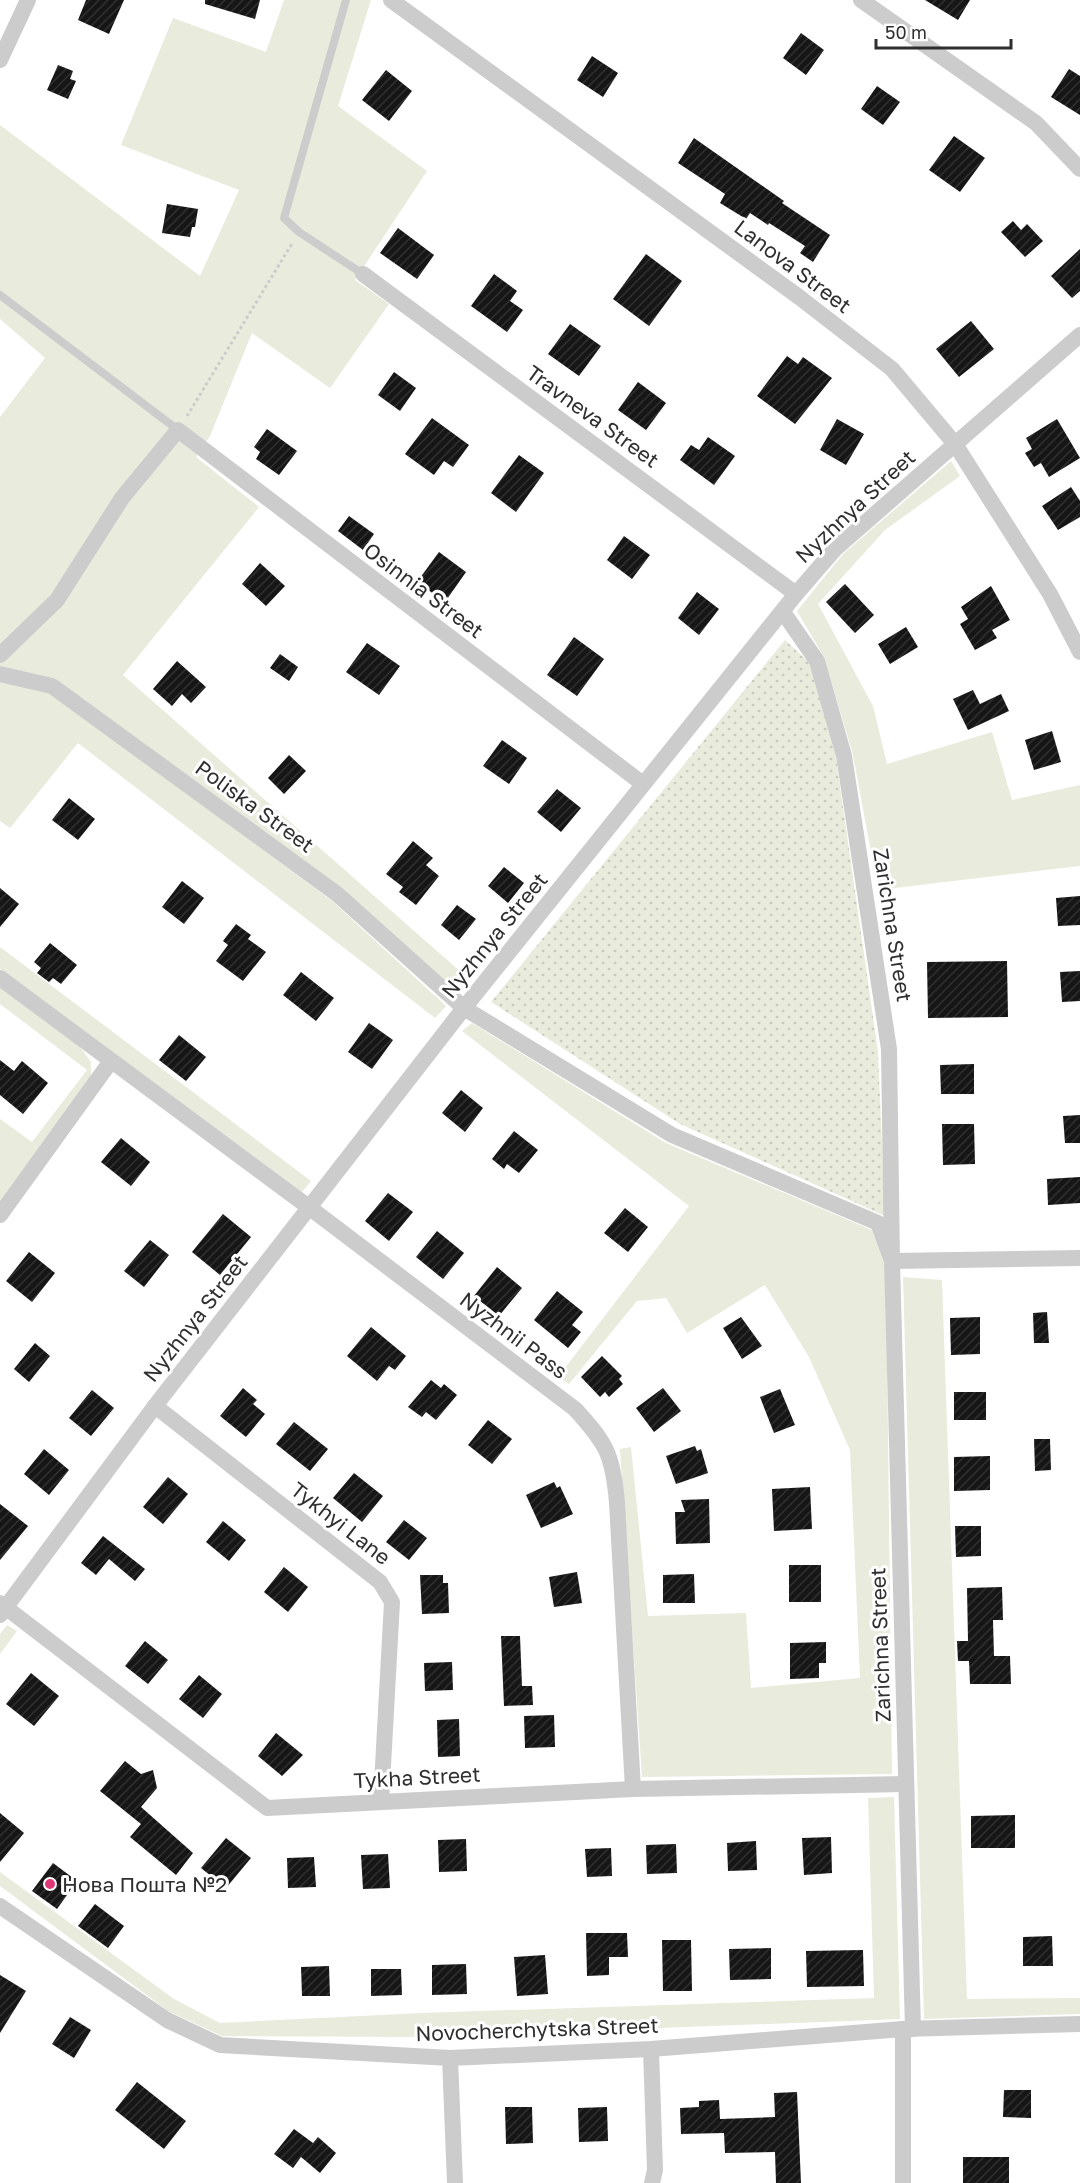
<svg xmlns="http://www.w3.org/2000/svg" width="1080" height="2183" font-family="'Golos Text',sans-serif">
<defs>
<pattern id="garden-dots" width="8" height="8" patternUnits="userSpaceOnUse" patternTransform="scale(1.5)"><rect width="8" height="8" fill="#e9ebdd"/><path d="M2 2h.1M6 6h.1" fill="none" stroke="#c8cabe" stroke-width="1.8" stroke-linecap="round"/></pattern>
<pattern id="building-hatch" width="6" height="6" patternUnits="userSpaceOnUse" patternTransform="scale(1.5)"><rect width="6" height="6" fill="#161616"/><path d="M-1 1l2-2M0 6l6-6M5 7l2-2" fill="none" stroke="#303030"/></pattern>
</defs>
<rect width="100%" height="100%" fill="#fff"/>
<!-- grass -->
<g fill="#e9ebdd">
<polygon points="284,0 371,0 338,106 427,171 355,280 389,304 330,388 252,333 210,436 196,457 259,507 123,675 470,980 459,993 56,679 0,666 0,417 45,358 0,319 0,125 200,276 239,190 121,145 173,18 266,52"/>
<polygon points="951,461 960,476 885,530 818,604 873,706 887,764 992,732 1012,800 1080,785 1080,866 878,890 853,755 824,657 797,611 843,554"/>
<polygon points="0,680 50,692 332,901 446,1006 435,1018 78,743 10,828 0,821"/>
<polygon points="0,947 311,1181 302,1192 0,969"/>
<polygon points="0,986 78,1044 91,1062 91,1080 0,1203 0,1119 32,1142 87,1070 0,1004"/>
<polygon points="472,1023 666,1143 872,1230 886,1268 892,1774 642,1777 620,1449 631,1447 648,1616 746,1613 751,1688 860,1678 850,1450 809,1357 765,1285 687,1333 666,1298 637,1301 569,1384 558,1377 689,1206 462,1031"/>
<polygon points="903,1277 942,1280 967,1999 1080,1998 1080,2014 924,2019"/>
<polygon points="7,1625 17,1631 0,1654 0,1634"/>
<polygon points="894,1797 900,2019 422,2037 222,2036 168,2011 0,1886 0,1872 174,1999 220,2023 422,2013 874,1998 868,1798"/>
</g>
<!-- garden -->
<polygon fill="url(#garden-dots)" points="785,640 811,664 836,758 878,1052 885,1216 680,1124 491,1002"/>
<!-- building -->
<g fill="url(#building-hatch)">
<polygon points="86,0 124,0 109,34 78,20"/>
<polygon points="205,0 260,0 255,19 205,4"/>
<polygon points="925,0 970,0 958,20"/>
<polygon points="801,33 824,50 806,75 783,58"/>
<polygon points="592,56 618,73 603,97 577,80"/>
<polygon points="58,65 73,71 70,79 76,81 68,99 47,90"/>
<polygon points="1069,69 1080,76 1080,115 1051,97"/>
<polygon points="386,70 412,91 389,121 362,100"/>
<polygon points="877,86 900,102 883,125 861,109"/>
<polygon points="954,136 985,158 960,192 929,170"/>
<polygon points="694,138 784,201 782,203 830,235 813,262 800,253 805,246 769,223 768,225 750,213 746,219 720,203 725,194 678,163"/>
<polygon points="167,204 198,209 195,227 192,227 190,237 162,233"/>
<polygon points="1013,221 1021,230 1027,224 1043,241 1025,257 1001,232"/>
<polygon points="398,228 434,255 417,279 380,253"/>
<polygon points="1080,249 1080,291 1072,298 1051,276"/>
<polygon points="646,254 682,281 649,326 613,299"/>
<polygon points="494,274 517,291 510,301 523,310 507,332 471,306"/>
<polygon points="971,321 994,349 959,377 936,349"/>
<polygon points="570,324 601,346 579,376 548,354"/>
<polygon points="787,356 798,364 803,357 832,378 795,424 757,396"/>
<polygon points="394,372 416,388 400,411 378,395"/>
<polygon points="638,382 666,403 646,430 618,410"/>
<polygon points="432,418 469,445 453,467 444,461 434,475 405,454"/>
<polygon points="837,419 864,434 846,465 820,450"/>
<polygon points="1057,419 1080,458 1049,477 1041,463 1034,467 1025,453 1032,449 1026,438"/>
<polygon points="267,429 297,451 279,475 256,459 260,452 254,447"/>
<polygon points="708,437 735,456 714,485 680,460 691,445 699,450"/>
<polygon points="519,455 544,473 516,512 491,493"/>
<polygon points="1071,487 1080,501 1080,517 1058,530 1042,506"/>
<polygon points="349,516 374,534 363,550 338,531"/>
<polygon points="624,536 650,555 632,579 607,560"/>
<polygon points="439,552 466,572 445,602 417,582"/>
<polygon points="260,563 285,586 266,606 242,584"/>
<polygon points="845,584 874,615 855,633 826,602"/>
<polygon points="991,586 1010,620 992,630 997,638 975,650 960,624 968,619 961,607"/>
<polygon points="697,592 719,609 699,635 678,618"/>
<polygon points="906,627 918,647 890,664 878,644"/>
<polygon points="574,637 604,659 577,696 547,675"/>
<polygon points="367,643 400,666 379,695 346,672"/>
<polygon points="280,654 298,667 289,681 270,668"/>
<polygon points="177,661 206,687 191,703 182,694 172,706 153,689"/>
<polygon points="973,690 980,704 1001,694 1009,711 968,730 953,699"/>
<polygon points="1052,731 1061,762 1034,770 1025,740"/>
<polygon points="502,740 527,758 509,784 483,766"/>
<polygon points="289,755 306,771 284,794 268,778"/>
<polygon points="557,789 581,808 561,832 537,812"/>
<polygon points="69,798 95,819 78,840 52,820"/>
<polygon points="413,841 433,858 426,865 439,876 416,905 399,892 403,887 386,874"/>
<polygon points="504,867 524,883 508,903 488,886"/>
<polygon points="182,881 204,898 184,924 162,907"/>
<polygon points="0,888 19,904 0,927"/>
<polygon points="1080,896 1080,925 1058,926 1056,898"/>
<polygon points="457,905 476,919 459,940 441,925"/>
<polygon points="236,924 251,935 248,939 266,952 243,981 216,961 228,945 223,941"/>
<polygon points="50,943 77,965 61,984 53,978 49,982 37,973 41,968 34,962"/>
<polygon points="1007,961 1008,1017 928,1018 927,962"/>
<polygon points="1080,971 1080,1001 1062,1002 1060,972"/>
<polygon points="301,972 334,998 316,1021 283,995"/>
<polygon points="369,1023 393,1040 372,1069 348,1052"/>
<polygon points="179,1035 206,1057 186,1081 159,1060"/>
<polygon points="0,1060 14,1071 22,1061 48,1083 23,1114 0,1095"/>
<polygon points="974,1064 974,1094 941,1094 940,1065"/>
<polygon points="461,1090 483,1108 465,1132 442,1113"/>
<polygon points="1080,1115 1080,1143 1065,1143 1063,1116"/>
<polygon points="942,1124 974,1124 975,1164 943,1165"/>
<polygon points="514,1131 538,1150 519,1173 507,1164 504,1169 492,1159"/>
<polygon points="121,1138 150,1162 131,1186 101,1162"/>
<polygon points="1080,1177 1080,1203 1048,1205 1047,1179"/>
<polygon points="388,1193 413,1212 389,1241 365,1221"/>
<polygon points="625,1208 648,1227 628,1252 604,1233"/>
<polygon points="223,1214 251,1237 220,1275 192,1252"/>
<polygon points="437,1231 464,1253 443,1279 416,1257"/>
<polygon points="150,1240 169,1255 144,1287 124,1271"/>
<polygon points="29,1252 55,1273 32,1302 6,1281"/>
<polygon points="497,1267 522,1288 499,1316 474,1296"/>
<polygon points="557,1291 583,1312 572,1325 581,1332 568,1348 534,1320"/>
<polygon points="1047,1312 1049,1343 1034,1343 1033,1313"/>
<polygon points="741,1317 762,1346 742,1359 723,1328"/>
<polygon points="980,1317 980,1354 951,1355 950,1318"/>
<polygon points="371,1327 406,1356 395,1370 389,1366 377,1381 347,1356"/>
<polygon points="35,1343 50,1356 29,1382 14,1369"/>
<polygon points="602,1356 622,1376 619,1379 623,1384 609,1397 605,1392 600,1397 581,1377"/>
<polygon points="431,1380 441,1388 444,1384 457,1395 436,1420 426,1412 422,1417 408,1407"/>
<polygon points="243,1388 257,1400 253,1404 265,1414 246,1437 220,1416"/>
<polygon points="663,1388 681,1411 654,1432 636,1408"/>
<polygon points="780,1389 795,1425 774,1433 760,1397"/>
<polygon points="92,1390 114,1408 91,1436 69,1418"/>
<rect x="954" y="1392" width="32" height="28"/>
<polygon points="488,1420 512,1439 492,1464 468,1445"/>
<polygon points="294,1422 328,1449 310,1471 276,1444"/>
<polygon points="1034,1439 1050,1439 1051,1470 1035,1471"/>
<polygon points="695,1446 697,1451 701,1449 708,1473 676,1484 666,1456"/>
<polygon points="44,1449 69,1470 49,1495 24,1474"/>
<polygon points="990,1456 990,1490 954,1491 954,1457"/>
<polygon points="354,1473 383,1496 362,1522 333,1498"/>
<polygon points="168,1477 188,1494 163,1524 143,1507"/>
<polygon points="554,1482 557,1488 560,1486 573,1514 541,1528 526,1495"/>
<polygon points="810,1487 812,1529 774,1531 772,1489"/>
<polygon points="709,1499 710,1543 676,1544 675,1512 685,1512 681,1500"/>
<polygon points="0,1504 28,1526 0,1560"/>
<polygon points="404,1520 427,1538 409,1560 386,1542"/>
<polygon points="223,1521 246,1540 229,1561 206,1542"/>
<polygon points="955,1526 981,1526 981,1556 956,1557"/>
<polygon points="103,1536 145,1569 135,1581 109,1559 96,1575 81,1563"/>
<rect x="789" y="1565" width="32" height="37"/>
<polygon points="284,1567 308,1587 288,1612 264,1592"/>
<polygon points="577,1572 582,1603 554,1607 549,1577"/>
<polygon points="694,1574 695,1603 663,1603 663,1575"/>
<polygon points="420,1575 443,1575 443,1583 448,1583 449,1613 422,1614"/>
<polygon points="1002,1587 1003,1620 993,1620 994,1656 1010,1656 1011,1684 970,1684 969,1661 958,1661 957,1641 968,1641 967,1588"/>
<polygon points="501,1636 520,1636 522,1686 532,1686 533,1705 504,1706"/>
<polygon points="145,1641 168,1660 148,1684 125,1666"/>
<polygon points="826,1642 826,1663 819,1663 819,1678 790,1679 790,1643"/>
<polygon points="452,1662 453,1690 425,1691 424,1663"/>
<polygon points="31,1673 59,1696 34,1726 6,1704"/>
<polygon points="199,1675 222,1694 203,1718 179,1699"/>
<polygon points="554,1715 555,1747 525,1748 524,1716"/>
<polygon points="459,1719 460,1756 438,1757 437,1720"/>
<polygon points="276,1733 303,1755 282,1776 258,1756"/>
<polygon points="125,1761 141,1774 153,1770 157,1788 141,1807 193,1853 176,1875 130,1837 141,1824 100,1791"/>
<polygon points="0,1813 24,1833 0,1862"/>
<polygon points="1015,1815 1015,1848 971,1848 971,1816"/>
<polygon points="831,1837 832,1873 804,1875 802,1838"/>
<polygon points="226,1838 251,1858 226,1888 201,1868"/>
<polygon points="466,1839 467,1871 439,1872 438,1840"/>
<polygon points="756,1841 757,1870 728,1871 727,1843"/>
<polygon points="676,1844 677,1873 647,1874 646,1845"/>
<polygon points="611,1848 612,1876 587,1877 585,1849"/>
<polygon points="388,1854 390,1888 363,1889 361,1855"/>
<polygon points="314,1857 316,1887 288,1888 287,1858"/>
<polygon points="53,1863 77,1881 57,1909 32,1891"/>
<polygon points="95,1904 124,1926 108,1948 78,1926"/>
<polygon points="586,1933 627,1933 628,1957 609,1957 609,1975 587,1976"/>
<polygon points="1052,1936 1053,1966 1023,1966 1023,1937"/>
<polygon points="662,1940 691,1940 692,1991 663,1991"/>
<polygon points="771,1948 771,1979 730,1980 729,1949"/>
<polygon points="863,1950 864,1986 807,1987 806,1951"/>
<polygon points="545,1955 548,1994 517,1996 514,1957"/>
<polygon points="466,1964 467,1994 432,1995 432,1965"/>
<polygon points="329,1966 330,1996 302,1996 301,1967"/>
<polygon points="371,1969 401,1969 402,1995 371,1996"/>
<polygon points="0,1975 26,1991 0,2033"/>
<polygon points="70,2017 91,2030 74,2058 52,2044"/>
<polygon points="137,2082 186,2121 164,2149 115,2110"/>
<polygon points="1004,2090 1031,2090 1031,2118 1003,2117"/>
<polygon points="797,2092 801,2183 776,2183 775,2152 725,2153 724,2133 681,2134 680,2108 699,2107 699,2101 719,2100 720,2119 775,2117 774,2093"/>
<polygon points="505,2107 532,2107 533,2143 506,2144"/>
<polygon points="607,2107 608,2141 579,2142 578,2108"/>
<polygon points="294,2129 313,2143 318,2137 336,2153 320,2173 301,2157 293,2168 274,2154"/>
<rect x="963" y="2157" width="46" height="26"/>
</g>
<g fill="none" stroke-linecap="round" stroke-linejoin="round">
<!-- path -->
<polyline stroke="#ccc" stroke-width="3" stroke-dasharray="3 3" stroke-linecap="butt" points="187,416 293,242"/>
<!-- lane -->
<g stroke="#ccc" stroke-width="8">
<polyline points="346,0 284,218 299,232 363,274"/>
<polyline points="0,295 178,430"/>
</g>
<!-- street -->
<g stroke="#ccc" stroke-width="16">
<polyline points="391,0 799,297 892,369 955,444 1050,594 1080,652"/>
<polyline points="861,0 1036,123 1080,169"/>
<polyline points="0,60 28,0"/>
<polyline points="363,274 796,594"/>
<polyline points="783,612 817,661 844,756 889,1049 892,1261 913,2029"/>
<polyline points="0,655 57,600 122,498 178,430 643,784"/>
<polyline points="0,674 52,686 337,894 464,1008 672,1135 878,1223 892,1261 1080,1258"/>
<path d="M0 978 310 1208 575 1409C607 1444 613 1455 617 1503L633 1789"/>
<polyline points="0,1215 111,1061"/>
<polyline points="155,1406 380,1582 392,1602 381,1802"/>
<polyline points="0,1603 267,1808 633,1789 906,1784"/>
<polyline points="0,1615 155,1406 464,1008 796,594 835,549 1080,335"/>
<polyline points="0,1906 167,2020 220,2045 450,2058 651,2049 903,2029 1080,2024"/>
<polyline points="651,2049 655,2170 652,2183"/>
<polyline points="450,2058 455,2183"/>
<polyline points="903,2183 903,2029"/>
</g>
</g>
<!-- markers -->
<circle fill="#de3876" stroke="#fff" stroke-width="2" cx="50" cy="1884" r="6"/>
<g text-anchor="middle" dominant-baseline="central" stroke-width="6" stroke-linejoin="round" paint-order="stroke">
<!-- street labels -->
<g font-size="21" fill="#2f2f2f" stroke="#fff">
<text transform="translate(793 266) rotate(37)">Lanova Street</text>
<text transform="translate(593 416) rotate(36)">Travneva Street</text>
<text transform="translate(855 506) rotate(-43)">Nyzhnya Street</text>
<text transform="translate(424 590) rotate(37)">Osinnia Street</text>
<text transform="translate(255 806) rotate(36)">Poliska Street</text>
<text transform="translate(893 925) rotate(81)">Zarichna Street</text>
<text transform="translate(494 935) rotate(-51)">Nyzhnya Street</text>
<text transform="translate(195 1318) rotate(-52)">Nyzhnya Street</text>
<text transform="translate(514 1335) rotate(37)">Nyzhnii Pass</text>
<text transform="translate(341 1523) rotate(38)">Tykhyi Lane</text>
<text transform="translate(880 1645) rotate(-92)">Zarichna Street</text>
<text transform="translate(417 1777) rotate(-3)">Tykha Street</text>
<text transform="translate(537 2029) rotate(-2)">Novocherchytska Street</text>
</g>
<!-- poi labels -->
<g font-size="21" fill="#2f2f2f" stroke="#fff" text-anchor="start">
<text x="62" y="1884">Нова Пошта №2</text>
</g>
</g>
<!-- scale -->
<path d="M876 39v9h135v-9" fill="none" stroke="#2f2f2f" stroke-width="3"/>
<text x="885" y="39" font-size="18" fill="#2f2f2f" stroke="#ffffff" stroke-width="4.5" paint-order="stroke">50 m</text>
</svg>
